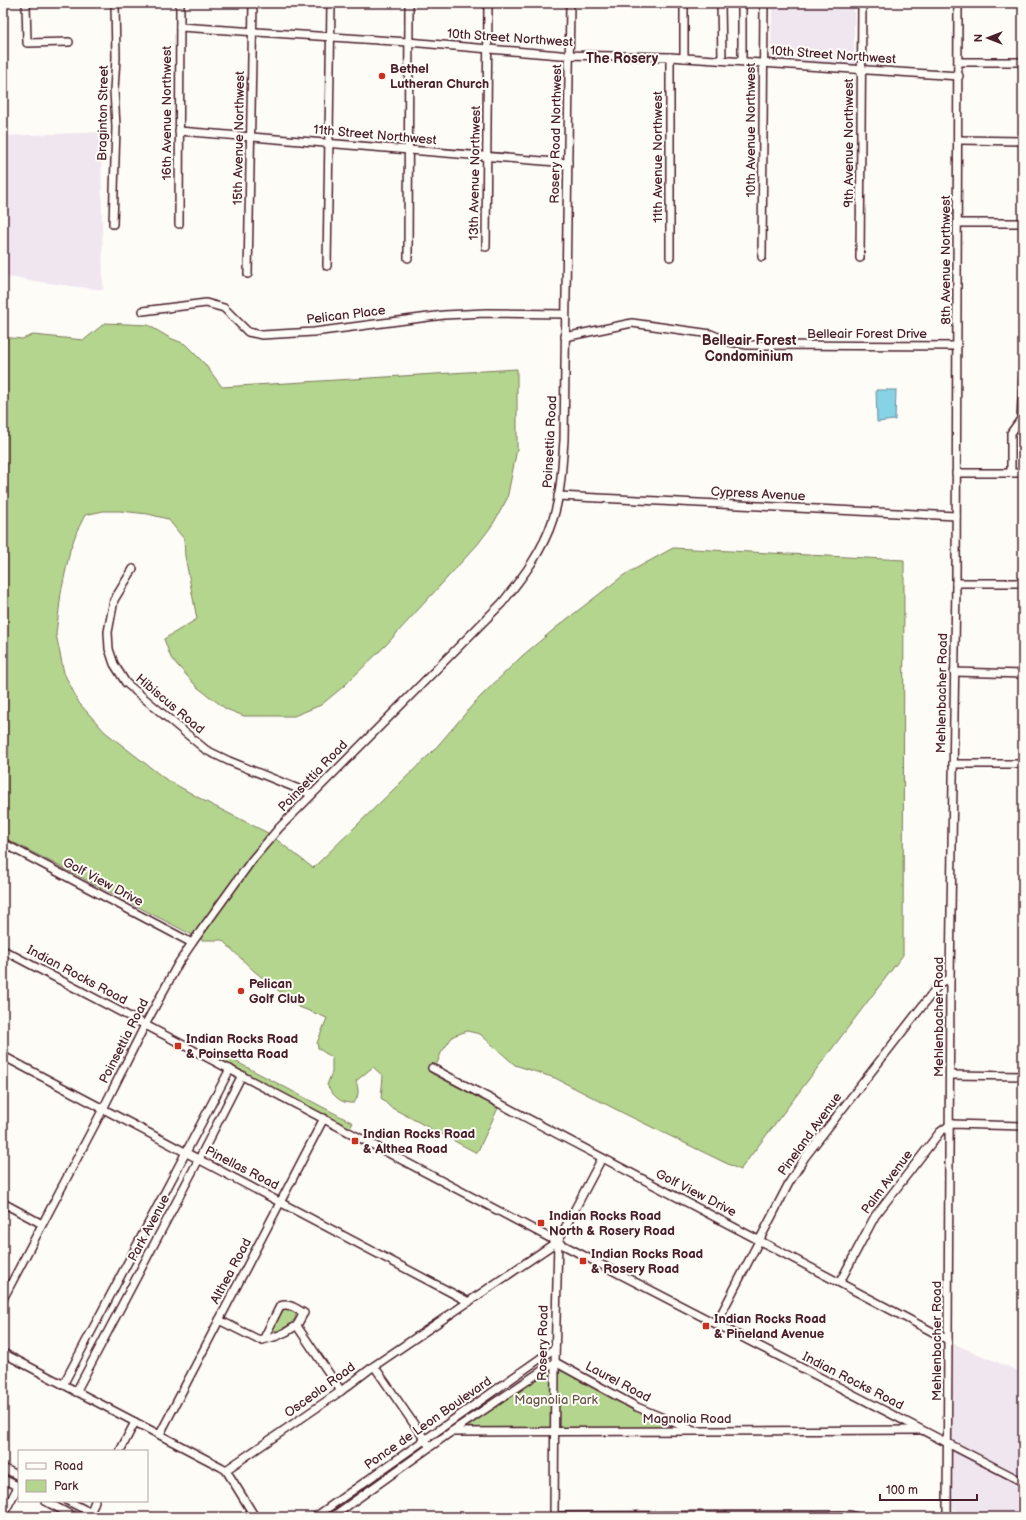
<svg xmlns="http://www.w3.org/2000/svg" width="1026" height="1520" font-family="'Balsamiq Sans',sans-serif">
<rect width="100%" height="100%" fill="#fdfcf7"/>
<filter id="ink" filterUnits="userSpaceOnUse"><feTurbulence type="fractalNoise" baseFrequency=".025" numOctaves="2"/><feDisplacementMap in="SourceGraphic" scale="8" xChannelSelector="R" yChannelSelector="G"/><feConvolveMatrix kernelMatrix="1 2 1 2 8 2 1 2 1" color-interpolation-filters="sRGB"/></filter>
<g filter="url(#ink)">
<!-- built -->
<g fill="#f0e6f0">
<polygon points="772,3 854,3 854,58 771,54"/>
<polygon points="857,3 858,65 767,60 767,54 770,57 854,61 857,58"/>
<polygon points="101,132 103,290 25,280 25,279 3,277 3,136"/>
<polygon points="952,1343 1023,1373 1023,1479 952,1441"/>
<polygon points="952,1449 1023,1486 1023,1517 973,1517 951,1508"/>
</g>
<!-- green -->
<g fill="#b4d58e" stroke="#7f7a5c">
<path d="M105 323 148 325 170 338 185 344 204 363 222 387 517 369V449L507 499 493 524 478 544 386 645 344 686 321 705 294 716H244L226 709 197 687 171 658 164 639 197 619 185 556 184 539 168 519 148 514 120 511H103L85 515 77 531 70 550 61 593 56 634 64 673 79 703 105 732 164 778 210 804 268 833 313 868 434 750 476 701 522 656 558 626 624 575 673 548 904 560 903 955 740 1170 625 1114 555 1078 515 1065 480 1034 467 1031 453 1036 441 1053 433 1074 498 1108 477 1153 390 1107 381 1098 383 1076 373 1067 356 1081C359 1090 359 1096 354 1103 341 1104 334 1097 327 1085L332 1072V1058L318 1048 317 1043 327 1018 299 1007 254 971 222 940H202L3 837V337L22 339 33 335 84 340Z"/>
<polygon points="214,1050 353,1123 350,1128 211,1055"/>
<path d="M284 1309H290L296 1313C297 1322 285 1326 279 1332L273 1330 275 1324Z"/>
<polygon points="548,1371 563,1371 665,1423 666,1427 662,1428 470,1429 469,1426"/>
</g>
<!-- water -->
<polygon fill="#85d3e4" stroke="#6d8b9a" points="876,390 896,390 895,420 877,422"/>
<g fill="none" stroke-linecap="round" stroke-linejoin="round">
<!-- minor casing -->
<g stroke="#4a1f2b" stroke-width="10">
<g id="minor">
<polyline points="26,3 27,43 69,42"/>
<polyline points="721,3 722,60"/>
<polyline points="180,27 408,42 560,55 670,57 959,76"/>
<polyline points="670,57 670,257"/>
<polyline points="684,58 684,3"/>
<polyline points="742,61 742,3"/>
<polyline points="959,62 1023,62"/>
<polyline points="179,131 568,163"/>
<polyline points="958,140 1023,141"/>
<polyline points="958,223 1023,223"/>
<polyline points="113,224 116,127 114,90 116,58 115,3"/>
<polyline points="179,224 180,3"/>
<polyline points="486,247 488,3"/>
<polyline points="762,257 764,3"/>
<polyline points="408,258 409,3"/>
<polyline points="860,258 862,3"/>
<polyline points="327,266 331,3"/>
<polyline points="248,274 253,3"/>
<polyline points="143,311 206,303 224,308 248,332 262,335 314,332 444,315 486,313 565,314"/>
<polyline points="565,337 632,323 711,334 730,342 747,345 957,346"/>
<polyline points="956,473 1023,473"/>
<polyline points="1011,473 1011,433 1021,419 1023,379"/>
<polyline points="558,496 956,516"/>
<polyline points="133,569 114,600 108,632 109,649 114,664 126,683 206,750 229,761 311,794"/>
<polyline points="956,583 1023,583"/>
<polyline points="954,672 1023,674"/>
<polyline points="953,764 1023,764"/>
<polyline points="3,843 192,943"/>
<polyline points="3,950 567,1247 1023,1482"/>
<polyline points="3,1056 469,1302"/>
<polyline points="432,1068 948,1340"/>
<polyline points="951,1075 1023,1076"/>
<polyline points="3,1203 42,1224"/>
<polyline points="840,1282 875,1216 940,1132 951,1124 1023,1126"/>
<path d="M3 1299 103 1109 145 1025 178 964 192 943 252 860 279 828 502 603C522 578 543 551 553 519 561 494 562 467 564 440L570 3"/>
<path d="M219 1320 257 1339C269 1341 286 1333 296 1326 299 1323 301 1317 304 1313 295 1308 289 1303 280 1306L263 1340"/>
<polyline points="716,1324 789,1183 805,1157 941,982 950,979"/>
<polyline points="297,1326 341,1391"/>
<polyline points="3,1353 221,1467 226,1470 255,1517"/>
<polyline points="374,1366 427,1443"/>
<polyline points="63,1385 230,1069"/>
<polyline points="76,1392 199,1159 242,1075"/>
<polyline points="451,1432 921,1430"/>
<polyline points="160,1434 324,1118"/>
<polyline points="120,1451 135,1422"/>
<polyline points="3,1468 19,1476"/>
<polyline points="226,1470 341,1391 374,1366 558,1241 602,1158"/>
<polyline points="3,1479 19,1487"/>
<polyline points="45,1501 75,1517"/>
<polyline points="68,1501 99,1517"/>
<polyline points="3,1515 19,1485"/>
<polyline points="554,1516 850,1515 857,1517"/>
<polyline points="89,1517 95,1501"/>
<polyline points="315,1517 555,1348"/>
<polyline points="332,1517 451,1432 555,1362 637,1407 690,1429"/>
<polyline points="554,1517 555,1362 558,1241"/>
<polyline points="947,1517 950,979 956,583 958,3"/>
</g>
</g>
<!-- minor -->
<use href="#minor" stroke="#fdfcf7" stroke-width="7"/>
</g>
</g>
<!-- markers -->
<g fill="#c8321e" stroke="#fdfcf7" stroke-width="1.5">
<circle cx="382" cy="76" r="4"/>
<circle cx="241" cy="991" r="4"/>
<rect x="174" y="1042" width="8" height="8" rx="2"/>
<rect x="351" y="1137" width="8" height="8" rx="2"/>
<rect x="537" y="1219" width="8" height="8" rx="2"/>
<rect x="579" y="1257" width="8" height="8" rx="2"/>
<rect x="702" y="1322" width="8" height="8" rx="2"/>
</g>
<g text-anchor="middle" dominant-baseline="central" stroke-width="4" stroke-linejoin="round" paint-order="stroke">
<!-- street labels -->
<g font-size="13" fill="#4a1f2b" stroke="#fdfcf7">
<text transform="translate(510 38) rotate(4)">10th Street Northwest</text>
<text transform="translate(833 55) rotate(4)">10th Street Northwest</text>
<text transform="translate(103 113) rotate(-89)">Braginton Street</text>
<text transform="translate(167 113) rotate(-90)">16th Avenue Northwest</text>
<text transform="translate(751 130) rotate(-90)">10th Avenue Northwest</text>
<text transform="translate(556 134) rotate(-89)">Rosery Road Northwest</text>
<text transform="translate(375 135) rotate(5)">11th Street Northwest</text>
<text transform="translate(239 138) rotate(-89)">15th Avenue Northwest</text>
<text transform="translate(849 143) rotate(-90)">9th Avenue Northwest</text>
<text transform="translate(658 157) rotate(-90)">11th Avenue Northwest</text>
<text transform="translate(475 173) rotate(-89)">13th Avenue Northwest</text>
<text transform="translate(946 260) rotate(-90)">8th Avenue Northwest</text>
<text transform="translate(346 315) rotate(-7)">Pelican Place</text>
<text x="867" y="334">Belleair Forest Drive</text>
<text transform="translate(550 442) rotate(-87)">Poinsettia Road</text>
<text transform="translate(758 494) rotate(3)">Cypress Avenue</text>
<text transform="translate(942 693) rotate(-89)">Mehlenbacher Road</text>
<text transform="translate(170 704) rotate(40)">Hibiscus Road</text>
<text transform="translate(313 776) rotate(-46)">Poinsettia Road</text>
<text transform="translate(103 882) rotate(28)">Golf View Drive</text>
<text transform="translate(77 975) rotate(28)">Indian Rocks Road</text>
<text transform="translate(939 1017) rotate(-90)">Mehlenbacher Road</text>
<text transform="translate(124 1041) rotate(-63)">Poinsettia Road</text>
<text transform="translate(810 1134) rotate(-54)">Pineland Avenue</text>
<text transform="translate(242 1168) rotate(27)">Pinellas Road</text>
<text transform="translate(887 1182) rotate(-53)">Palm Avenue</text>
<text transform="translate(696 1193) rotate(27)">Golf View Drive</text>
<text transform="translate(149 1228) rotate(-62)">Park Avenue</text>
<text transform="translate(231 1271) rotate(-62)">Althea Road</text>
<text transform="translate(937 1341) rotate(-90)">Mehlenbacher Road</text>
<text transform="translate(543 1343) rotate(-89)">Rosery Road</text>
<text transform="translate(853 1381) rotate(27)">Indian Rocks Road</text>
<text transform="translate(618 1382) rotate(28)">Laurel Road</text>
<text transform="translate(320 1390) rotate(-36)">Osceola Road</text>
<text x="687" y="1419">Magnolia Road</text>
<text transform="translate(428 1423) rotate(-35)">Ponce de Leon Boulevard</text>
</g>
<!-- poi labels -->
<g font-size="13" font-weight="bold" fill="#4a1f2b" stroke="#fdfcf7" text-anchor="start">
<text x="390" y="69">Bethel<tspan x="390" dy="15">Lutheran Church</tspan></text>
<text x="249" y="984">Pelican<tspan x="249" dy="15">Golf Club</tspan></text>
<text x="186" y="1039">Indian Rocks Road<tspan x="186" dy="15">&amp; Poinsetta Road</tspan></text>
<text x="363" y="1134">Indian Rocks Road<tspan x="363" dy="15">&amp; Althea Road</tspan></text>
<text x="549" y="1216">Indian Rocks Road<tspan x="549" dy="15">North &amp; Rosery Road</tspan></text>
<text x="591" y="1254">Indian Rocks Road<tspan x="591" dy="15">&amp; Rosery Road</tspan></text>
<text x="714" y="1319">Indian Rocks Road<tspan x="714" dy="15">&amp; Pineland Avenue</tspan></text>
</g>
<!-- park labels -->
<g font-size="13" fill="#6a5649" stroke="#fdfcf7">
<text x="556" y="1400">Magnolia Park</text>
</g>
<!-- neighbourhood labels -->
<g font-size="14" font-weight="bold" fill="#4a1f2b" stroke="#fdfcf7">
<text x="622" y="58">The Rosery</text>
<text x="749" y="340">Belleair Forest<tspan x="749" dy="16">Condominium</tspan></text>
</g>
</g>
<!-- margin -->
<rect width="1026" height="1520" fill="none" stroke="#fdfcf7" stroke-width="16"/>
<rect x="8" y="8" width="1010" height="1504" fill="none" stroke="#4a1f2b" stroke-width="1.5" filter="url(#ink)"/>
<!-- legend -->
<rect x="18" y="1450" width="130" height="52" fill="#fdfcf7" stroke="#b5a4a5"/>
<rect x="26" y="1463" width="20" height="6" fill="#fdfcf7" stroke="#b5a4a5"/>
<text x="54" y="1470" font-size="12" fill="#4a1f2b">Road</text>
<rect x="26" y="1480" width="20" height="12" fill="#b4d58e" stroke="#b5a4a5"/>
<text x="54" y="1490" font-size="12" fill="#4a1f2b">Park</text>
<!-- north arrow -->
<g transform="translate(988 38) rotate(270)" stroke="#fdfcf7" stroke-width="3" paint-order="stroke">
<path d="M0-3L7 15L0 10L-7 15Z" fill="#4a1f2b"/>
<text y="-6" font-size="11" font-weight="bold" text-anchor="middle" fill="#4a1f2b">N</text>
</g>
<!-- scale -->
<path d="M880 1494v6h97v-6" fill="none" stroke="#4a1f2b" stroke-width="2"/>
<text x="886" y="1494" font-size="12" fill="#4a1f2b" stroke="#fdfcf7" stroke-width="3" paint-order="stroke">100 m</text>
</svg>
